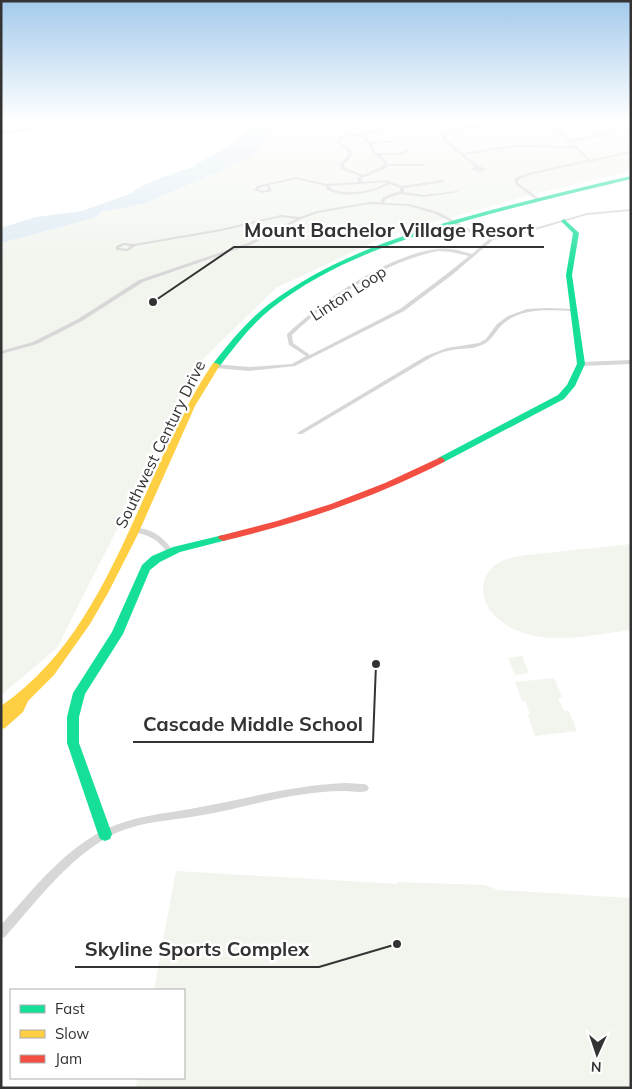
<svg xmlns="http://www.w3.org/2000/svg" width="632" height="1089" font-family="Mulish,sans-serif">
<rect width="100%" height="100%" fill="#fff"/>
<!-- green -->
<g fill="#f1f5ed">
<polygon points="277,121 631,121 631,171 520,198 389,235 276,288 203,359 57,648 1,695 1,243 87,220 97,216 101,212 143,204 222,170 256,152"/>
<path d="M631 544V630C588 635 539 649 502 622 491 614 484 604 483 591 482 578 491 566 502 561 515 555 533 555 547 553 575 550 603 547 631 544Z"/>
<polygon points="522,656 529,673 515,675 508,658"/>
<polygon points="554,678 562,697 558,698 564,711 569,711 577,731 535,736 528,715 530,714 525,701 522,701 515,682"/>
<polygon points="176,871 397,884 397,882 484,885 498,890 631,898 631,1088 136,1088 137,1078 184,1078 184,990 154,990"/>
</g>
<!-- water -->
<path fill="#ddebf3" d="M257 121H277L256 152 248 157 222 170 143 204 101 212 97 216 87 220 1 243V228L36 217 82 211 132 193C140 184 182 170 194 167 199 161 216 154 224 149 236 142 247 131 257 121Z"/>
<g fill="none" stroke-linecap="round" stroke-linejoin="round">
<!-- street -->
<g fill="#d7d7d7" fill-rule="evenodd">
<polygon points="40,121 44,121 32,130 1,134 1,132 30,128"/>
<polygon points="95,121 99,121 94,127 92,127"/>
<polygon points="510,121 518,121 458,130 446,135 447,140 462,153 514,145 573,146 547,121 551,121 569,139 587,137 610,132 610,134 587,139 571,141 590,160 631,151 631,153 529,175 518,180 518,183 541,200 538,201 515,184 515,178 528,173 587,160 575,148 514,147 464,155 478,166 488,169 480,172 472,170 472,168 475,167 443,140 443,134 457,128"/>
<path d="M383 129V131L369 133 364 135 371 142 394 141 396 142 372 144 375 151 377 153H401L406 149 409 150 402 155H380L387 161V164H423L425 165 423 166H387L386 168 362 178 361 179 363 182 387 180 402 186 443 180H444V182L404 188V192L424 195 457 191 459 192 424 197 400 194 386 199 384 203 409 204 438 212 477 233 492 238 510 235 587 213 631 209V211L587 215 511 237 493 240 452 275 404 311 295 366 249 371 215 368 212 366 215 364 249 367 292 364 306 356 289 345 287 335V334C324 300 387 255 437 249 449 247 461 251 472 254L489 239 475 235 436 214 409 206 369 204 318 213 301 219 250 245 143 282 82 321 37 344 1 354V351L33 342 78 319 139 280 248 243 296 219 281 217 221 231 135 246 128 251 116 250V246L123 243 134 244 221 229 281 215 300 217 317 211 369 202H381L383 197 400 191V188L390 184C371 193 347 199 327 190L326 186 296 179 269 185 272 191 263 193 254 190 257 186 296 177 327 184 359 182 357 179 360 176 341 169 340 164C352 152 350 151 337 143L339 137 351 134 360 135 368 131ZM351 136 363 137 368 143 372 152 384 162 383 166 363 175 345 168 344 164C356 154 354 150 341 143L342 138ZM387 182C375 192 346 196 330 188V186ZM266 186 269 189 263 191 258 189 259 188ZM124 245 130 246 127 249 119 248ZM438 251 451 252 469 256 448 273 400 309 310 355 293 343 292 335C331 298 384 262 438 251Z"/>
<path d="M546 308 573 309 575 310 573 311C550 310 521 307 503 324 495 331 492 341 482 345 471 350 459 348 448 351 441 352 436 355 430 358L302 434H298L297 433 426 356 447 348 479 343 486 339 497 324 508 316 527 309Z"/>
<polygon points="631,360 631,364 581,366 578,364 581,362"/>
<path d="M133 528C150 527 165 537 173 552L172 554H168C159 539 148 535 133 532L132 530Z"/>
<path d="M345 783 364 784 367 785 369 788 367 791C360 793 352 791 345 791 327 791 309 793 292 796 262 801 233 810 203 815 171 821 137 821 108 837 66 861 36 902 5 937L1 938V925C28 895 54 862 87 840 125 814 164 815 206 806 253 797 297 785 345 783Z"/>
</g>
<!-- fast -->
<g fill="#16e098" fill-rule="evenodd">
<path d="M631 176V179C578 192 525 204 472 219 402 239 330 262 272 308 251 325 235 346 219 367H216L212 365C229 343 247 321 269 304 329 259 400 235 473 215 525 201 578 188 631 176Z"/>
<polygon points="564,219 579,233 572,275 585,364 575,386 564,399 444,462 438,462 437,460 438,458 558,395 567,385 577,364 566,275 573,233 561,221"/>
<polygon points="223,535 228,538 227,540 180,552 160,562 150,570 123,634 85,694 79,717 79,743 112,834 110,839 105,841 100,839 98,834 67,743 67,717 73,693 112,632 142,565 152,556 173,547"/>
</g>
<!-- slow -->
<path fill="#ffcf43" fill-rule="evenodd" d="M213 363H216L220 365 195 406 137 536 108 593 90 624 54 675 28 701 23 712 5 728 1 729V706C114 629 140 471 213 363Z"/>
<!-- jam -->
<path fill="#f24e42" fill-rule="evenodd" d="M441 457 445 460 444 462C373 498 300 523 223 541L218 538 219 536 277 521 331 504 385 483Z"/>
</g>
<!-- sky -->
<linearGradient id="sky" x2="0" y2="1"><stop stop-color="#a3caec"/><stop offset="0.44" stop-color="#fff"/><stop offset="1" stop-color="#fff" stop-opacity="0"/></linearGradient>
<rect width="632" height="273" fill="url(#sky)"/>
<g text-anchor="middle" dominant-baseline="central" stroke-width="5" stroke-linejoin="round" paint-order="stroke">
<!-- far-street labels -->
<g font-size="16" fill="#333" stroke="#fff">
<text transform="translate(348 293) rotate(-33)">Linton Loop</text>
<text transform="translate(160 444) rotate(-64)">Southwest Century Drive</text>
</g>
</g>
<!-- callouts -->
<path fill="none" stroke="#333" stroke-width="2" d="M153 302L234 247H544M376 664L373 742H133M397 944L319 967H75"/>
<g fill="#333" stroke="#fff" stroke-width="2">
<circle cx="153" cy="302" r="5"/>
<circle cx="376" cy="664" r="5"/>
<circle cx="397" cy="944" r="5"/>
</g>
<g font-size="20" text-anchor="middle" font-weight="bold" fill="#333" stroke="#fff" stroke-width="5" stroke-linejoin="round" paint-order="stroke">
<text x="389" y="237">Mount Bachelor Village Resort</text>
<text x="253" y="731">Cascade Middle School</text>
<text x="197" y="956">Skyline Sports Complex</text>
</g>
<!-- border -->
<rect width="632" height="1089" fill="none" stroke="#333333" stroke-width="5"/>
<!-- legend -->
<rect x="10" y="989" width="175" height="90" fill="#ffffff" stroke="#adadad"/>
<rect x="20" y="1005" width="25" height="8" fill="#16e098" stroke="#adadad"/>
<text x="55" y="1014" font-size="15" fill="#333333">Fast</text>
<rect x="20" y="1030" width="25" height="8" fill="#ffcf43" stroke="#adadad"/>
<text x="55" y="1039" font-size="15" fill="#333333">Slow</text>
<rect x="20" y="1055" width="25" height="8" fill="#f24e42" stroke="#adadad"/>
<text x="55" y="1064" font-size="15" fill="#333333">Jam</text>
<!-- north arrow -->
<g transform="translate(597 1054) rotate(183)" stroke="#ffffff" stroke-width="4" paint-order="stroke">
<path d="M0-4L9 19L0 12L-9 19Z" fill="#333333"/>
<text y="-8" font-size="14" font-weight="bold" text-anchor="middle" fill="#333333">N</text>
</g>
</svg>
